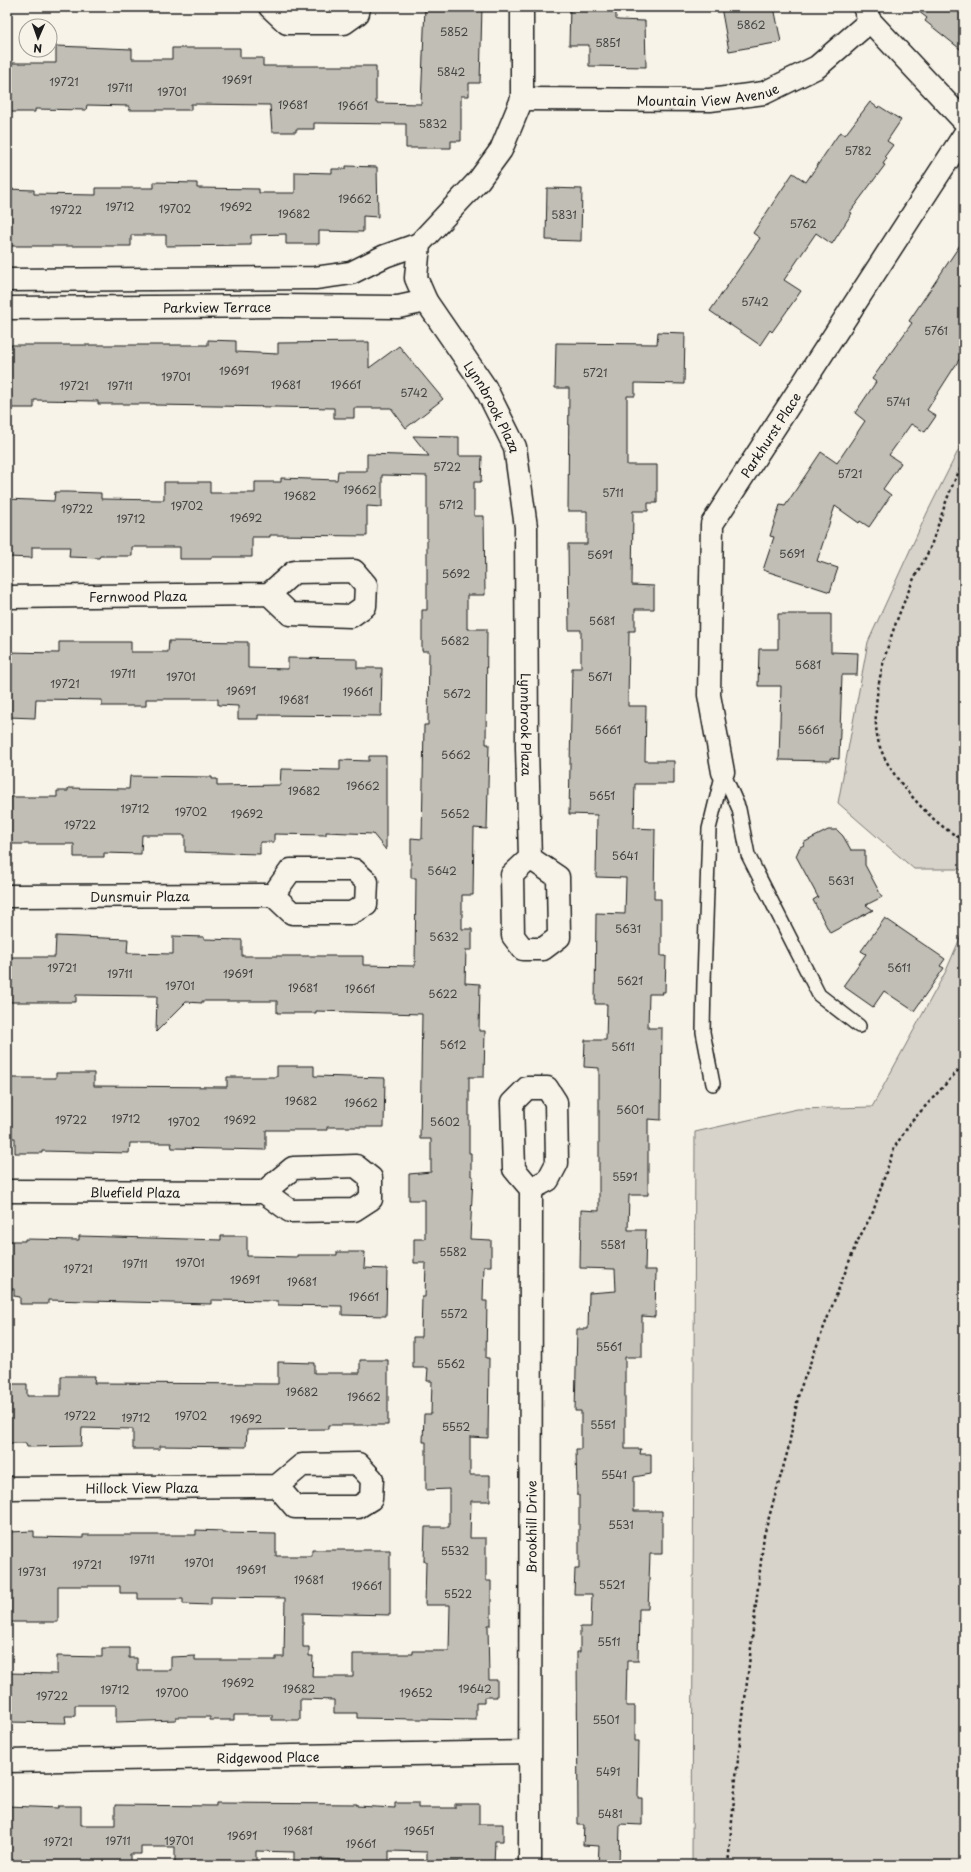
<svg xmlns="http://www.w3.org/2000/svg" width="971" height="1872" font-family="'Playpen Sans',sans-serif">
<rect width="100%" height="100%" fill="#f7f3e8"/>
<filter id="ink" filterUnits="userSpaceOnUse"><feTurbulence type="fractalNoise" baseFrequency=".025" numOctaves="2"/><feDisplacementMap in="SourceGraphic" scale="8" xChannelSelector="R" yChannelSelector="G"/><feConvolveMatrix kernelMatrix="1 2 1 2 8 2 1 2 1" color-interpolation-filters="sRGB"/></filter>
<g filter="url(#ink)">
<!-- green -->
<g fill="#d7d3cb" stroke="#7a7874">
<polygon points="964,439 964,874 960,869 914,869 838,803 868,642 927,513"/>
<polygon points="964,929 964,1865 692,1865 695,1132 797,1109 872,1107 946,971"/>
</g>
<!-- building -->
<g fill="#c0beb5" stroke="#1c1c1c">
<polygon points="425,7 482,7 480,83 469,83 469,96 461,96 461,141 451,141 451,148 406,148 406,124 314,123 314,129 296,129 296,132 272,132 270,105 191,104 191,110 129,110 129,106 87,105 86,110 35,109 35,112 7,112 7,63 56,63 56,46 132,49 132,59 172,59 172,48 240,48 240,58 263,58 263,66 376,66 376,103 421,104"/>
<polygon points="570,7 616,7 616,19 618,20 645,21 646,67 589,66 589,45 569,45"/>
<polygon points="721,7 774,7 781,42 729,51"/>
<polygon points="913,7 964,7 964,52 925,21 927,18"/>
<polygon points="870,102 878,108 879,106 901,120 887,141 893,145 885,156 887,158 883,164 885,165 850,212 852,213 832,244 816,233 784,280 801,291 772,332 770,330 760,345 710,311 760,238 753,233 793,173 806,182 840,132 845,135"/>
<polygon points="346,166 377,167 378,217 363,216 363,232 319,231 319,244 286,244 286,234 251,235 251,245 166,246 166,235 131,235 131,246 7,246 7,189 34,190 34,194 96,195 96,188 154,188 154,182 197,183 197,188 259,189 259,193 295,193 295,172 332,173 332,169 346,169"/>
<polygon points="547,188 582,189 581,241 546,240"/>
<polygon points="964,239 964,352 927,410 936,416 925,432 911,424 889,455 901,463 883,489 891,495 869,527 860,521 859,523 835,506 817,561 838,568 830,592 763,570 774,537 770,536 780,505 785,506 821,452 837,463 865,421 855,413 876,382 872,379 912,323 909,321"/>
<polygon points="658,332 685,333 684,384 635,383 635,396 627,396 627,465 657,465 657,503 648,503 648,511 633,511 632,585 654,586 654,609 635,609 635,631 629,631 628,706 646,706 645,761 674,761 674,784 635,784 634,828 655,829 654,899 661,899 661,956 666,956 665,992 662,992 663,994 649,994 648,1028 662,1028 661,1120 648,1119 648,1195 629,1195 628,1230 646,1230 645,1270 656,1270 655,1317 642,1316 642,1357 625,1357 625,1449 641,1449 640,1454 651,1454 651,1474 634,1477 634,1511 662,1511 662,1554 650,1554 648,1609 639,1609 638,1661 627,1661 626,1706 635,1706 635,1741 639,1741 638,1798 642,1798 642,1825 620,1824 619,1865 598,1865 599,1846 583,1845 584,1825 578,1825 577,1652 580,1652 580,1627 591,1627 592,1594 574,1594 575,1569 579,1569 579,1495 577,1495 576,1449 581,1449 581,1411 575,1411 577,1329 588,1329 589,1293 616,1291 615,1269 580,1268 581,1210 599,1211 599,1068 584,1067 585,1040 606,1040 607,1004 595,1004 596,913 625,914 626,878 596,877 597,815 569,814 572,668 581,668 581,630 569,630 568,544 587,544 587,511 568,511 569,388 555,388 556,343 657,344"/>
<polygon points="208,340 236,341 236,352 278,354 278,343 369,342 369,368 399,346 443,399 406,428 391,408 354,408 354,418 334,418 334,408 155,405 155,404 98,404 98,401 34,400 34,408 7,408 7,345 208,345"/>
<polygon points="413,436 459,437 459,456 482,456 481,482 474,482 474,516 484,516 485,595 467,595 467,629 487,629 486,744 489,744 487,829 474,828 473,895 462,895 462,929 472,929 472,950 466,950 465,983 480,984 479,1031 485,1031 484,1077 469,1077 469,1153 471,1153 471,1176 473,1176 470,1239 491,1240 491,1266 484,1266 483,1301 487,1301 486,1358 489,1358 488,1438 470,1437 470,1475 490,1475 490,1501 471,1501 470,1538 486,1538 486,1581 491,1581 491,1625 488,1625 489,1680 497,1680 497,1697 484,1697 484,1703 476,1703 476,1720 357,1718 357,1713 334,1713 334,1700 300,1699 300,1720 272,1720 272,1715 234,1715 234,1720 210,1720 210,1717 176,1717 176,1720 116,1722 116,1705 75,1705 75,1716 65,1716 66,1723 7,1722 7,1673 57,1674 57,1656 102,1657 102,1648 129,1648 129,1658 137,1658 137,1670 171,1670 171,1657 195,1656 195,1660 276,1660 276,1657 284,1657 285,1598 211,1597 211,1605 183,1604 183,1599 138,1599 138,1593 120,1593 120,1586 58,1586 58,1622 10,1622 8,1532 34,1531 34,1537 83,1538 83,1535 196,1535 196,1530 222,1531 222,1533 276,1534 276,1556 312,1556 312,1550 390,1550 390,1615 303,1613 303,1647 309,1647 309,1656 313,1656 312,1677 353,1677 353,1654 413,1654 413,1651 449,1651 450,1605 425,1605 426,1561 424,1561 425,1527 449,1527 449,1489 426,1490 426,1442 423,1442 424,1414 431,1414 432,1381 427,1381 428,1368 413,1368 413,1337 421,1337 422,1297 425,1297 426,1263 414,1263 414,1239 425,1239 425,1200 409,1200 409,1174 431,1172 431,1139 420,1139 422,1014 316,1011 316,1013 277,1013 277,1001 202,1001 202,1003 186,1002 156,1032 157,996 76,995 76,1002 7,1002 7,957 55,957 56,936 128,939 127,953 173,954 173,936 204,937 204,939 242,940 242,956 363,956 363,965 415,966 416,878 411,878 411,838 422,839 424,725 428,725 429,651 422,651 422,610 427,610 427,476 382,475 382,507 367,506 367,536 270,535 270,537 252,537 252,557 211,557 211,559 180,559 180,547 132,547 132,556 100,556 99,558 69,557 70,547 32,547 32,558 7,557 7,499 54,501 55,492 68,492 101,493 101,499 164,500 164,482 210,482 210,493 255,493 255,482 281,482 281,478 337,480 338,471 367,471 367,454 429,456"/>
<polygon points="778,614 831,614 831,652 858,653 857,675 842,675 839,759 830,758 830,761 779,760 781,686 758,686 759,649 778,649"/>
<polygon points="169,641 248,642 248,668 288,669 288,658 357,659 357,668 382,668 381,716 258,715 258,719 238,719 238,706 218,705 218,699 146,699 146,706 102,706 102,700 36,699 35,718 8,717 7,652 59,653 59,642 131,642 131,652 168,652"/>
<polygon points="369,756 386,756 386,850 373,834 326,832 326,835 274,834 274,842 260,842 260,854 185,852 185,835 142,835 141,854 104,853 104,857 74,857 74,844 7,844 7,797 57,797 57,791 68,791 68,788 129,789 130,776 212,777 212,779 217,779 217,786 280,785 281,769 340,770 340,760 369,761"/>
<polygon points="828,830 837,830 843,836 851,850 865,850 865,865 882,897 866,905 873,910 830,933 813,900 818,897 796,856 800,847 804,845 803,843"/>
<polygon points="885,918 945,959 940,966 944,968 914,1011 884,991 873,1007 843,986 866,954 861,951"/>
<polygon points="277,1066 314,1066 314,1076 385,1078 384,1127 327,1127 327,1130 266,1130 266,1150 172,1148 171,1143 130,1143 129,1153 42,1151 42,1153 15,1153 15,1138 7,1138 7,1078 56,1078 56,1073 94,1073 94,1086 227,1087 227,1077 277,1077"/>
<polygon points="79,1236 221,1240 221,1236 247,1236 247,1256 297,1257 297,1255 337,1255 337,1252 365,1252 364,1268 387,1269 386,1316 342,1315 342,1306 278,1305 278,1301 211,1300 211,1304 48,1300 48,1304 20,1304 20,1297 14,1296 14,1289 7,1289 7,1241 25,1241 25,1239 79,1240"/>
<polygon points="360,1360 388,1360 388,1425 328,1425 328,1429 247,1430 246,1447 160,1446 160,1449 133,1449 133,1429 82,1428 81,1446 27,1447 26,1443 7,1443 7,1384 27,1384 27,1396 61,1396 61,1376 95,1376 94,1383 278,1384 278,1362 314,1363 314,1373 360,1373"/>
<polygon points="216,1803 357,1804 357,1806 395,1808 395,1803 418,1803 418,1808 455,1808 455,1804 479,1804 479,1824 503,1824 503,1841 495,1841 494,1865 459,1865 459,1862 427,1862 427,1852 389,1851 389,1864 364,1865 364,1861 320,1859 320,1865 294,1865 294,1852 256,1851 256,1865 175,1865 175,1847 141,1847 141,1854 130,1854 130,1865 7,1864 7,1806 58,1808 58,1806 81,1806 81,1825 115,1825 115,1805 216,1806"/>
</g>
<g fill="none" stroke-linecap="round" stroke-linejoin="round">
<!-- lane casing -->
<g stroke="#1c1c1c" stroke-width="16">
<g id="lane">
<polyline points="723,772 739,809 748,855 819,995 859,1026"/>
<polyline points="713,1084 703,1032 704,981 709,829 723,772"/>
</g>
</g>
<!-- street casing -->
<g stroke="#1c1c1c" stroke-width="25">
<g id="street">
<polyline points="270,7 287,23 344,23 358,13 359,7"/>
<path id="s1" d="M522 7V99L501 150 479 180 419 244 416 278 426 301 485 387 515 447 526 527 527 748 530 858 512 875 513 936 523 949H543L559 937 558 877 530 858"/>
<polyline points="864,7 870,21 964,121"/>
<path id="s2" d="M522 99 710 100 764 93 817 67 870 21"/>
<polyline points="7,280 315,278 351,273 385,256 419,244"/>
<path id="s3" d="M7 308 279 306 398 307 426 301"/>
<path id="s4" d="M7 597 269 594 294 572 354 571 366 585 365 606 351 616 290 614 269 594"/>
<path id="s5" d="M723 772 709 695 712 524 964 135"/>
<path id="s6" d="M7 896 273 895 292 913H351L366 905 367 882 354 870H291L273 895"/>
<path id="s7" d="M7 1191 264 1192 290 1211 354 1210 371 1199V1178L356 1166 293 1168 264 1192"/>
<path id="s8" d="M7 1488 277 1486 302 1465 358 1464 372 1479 371 1499 358 1507H295L277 1486"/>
<path id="s9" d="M7 1761 529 1752"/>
<path id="s10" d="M530 1865 531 1189 514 1169 512 1103 527 1088H547L556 1102 557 1163 548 1180 531 1189"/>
</g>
</g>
<!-- path -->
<g stroke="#1c1c1c" stroke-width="2.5" stroke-dasharray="3 3" stroke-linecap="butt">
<path d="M964 463C948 489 941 519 930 548 925 560 917 571 912 583 893 627 870 687 877 735 880 756 896 778 909 793 925 812 942 829 964 840"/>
<polyline points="728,1865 736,1777 764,1535 788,1450 799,1392 856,1244 873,1212 894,1148 911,1122 964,1064"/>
</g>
<!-- lane -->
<use href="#lane" stroke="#f7f3e8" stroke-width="13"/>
<!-- street -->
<use href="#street" stroke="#f7f3e8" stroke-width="22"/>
</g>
</g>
<g text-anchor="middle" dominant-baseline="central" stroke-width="3" stroke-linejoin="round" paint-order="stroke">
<!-- number labels -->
<g font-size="11" fill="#454442">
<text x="751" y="24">5862</text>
<text x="454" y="31">5852</text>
<text x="608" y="42">5851</text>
<text x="451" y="71">5842</text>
<text x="237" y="79">19691</text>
<text x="64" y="81">19721</text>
<text x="120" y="87">19711</text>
<text x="172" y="91">19701</text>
<text x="293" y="104">19681</text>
<text x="353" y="105">19661</text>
<text x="433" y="123">5832</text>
<text x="858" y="150">5782</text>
<text x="355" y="198">19662</text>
<text x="120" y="206">19712</text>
<text x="236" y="206">19692</text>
<text x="175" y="208">19702</text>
<text x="66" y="209">19722</text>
<text x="294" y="213">19682</text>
<text x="564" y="214">5831</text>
<text x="803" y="223">5762</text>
<text x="755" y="301">5742</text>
<text x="936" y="330">5761</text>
<text x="234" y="370">19691</text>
<text x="595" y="372">5721</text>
<text x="176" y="376">19701</text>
<text x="286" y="384">19681</text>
<text x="346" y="384">19661</text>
<text x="74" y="385">19721</text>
<text x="120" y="385">19711</text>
<text x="414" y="392">5742</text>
<text x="898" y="401">5741</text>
<text x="447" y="466">5722</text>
<text x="850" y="473">5721</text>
<text x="360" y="489">19662</text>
<text x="613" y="492">5711</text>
<text x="300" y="495">19682</text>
<text x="451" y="504">5712</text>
<text x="187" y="505">19702</text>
<text x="77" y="508">19722</text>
<text x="246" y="517">19692</text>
<text x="131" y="518">19712</text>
<text x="792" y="553">5691</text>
<text x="600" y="554">5691</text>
<text x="456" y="573">5692</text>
<text x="602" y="620">5681</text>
<text x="455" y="640">5682</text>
<text x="808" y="664">5681</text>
<text x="123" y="673">19711</text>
<text x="181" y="676">19701</text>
<text x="600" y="676">5671</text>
<text x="65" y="683">19721</text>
<text x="241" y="690">19691</text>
<text x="358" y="691">19661</text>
<text x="457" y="693">5672</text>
<text x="294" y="699">19681</text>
<text x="608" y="729">5661</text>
<text x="811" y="729">5661</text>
<text x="456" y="754">5662</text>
<text x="363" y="785">19662</text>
<text x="304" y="790">19682</text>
<text x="602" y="795">5651</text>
<text x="135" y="808">19712</text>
<text x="191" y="811">19702</text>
<text x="247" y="813">19692</text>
<text x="455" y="813">5652</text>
<text x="80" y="824">19722</text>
<text x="625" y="855">5641</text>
<text x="442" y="870">5642</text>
<text x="841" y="880">5631</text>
<text x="628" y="928">5631</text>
<text x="444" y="936">5632</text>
<text x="62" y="967">19721</text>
<text x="899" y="967">5611</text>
<text x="120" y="973">19711</text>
<text x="238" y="973">19691</text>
<text x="630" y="980">5621</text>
<text x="180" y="985">19701</text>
<text x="303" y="987">19681</text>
<text x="360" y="988">19661</text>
<text x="443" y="993">5622</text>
<text x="453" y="1044">5612</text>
<text x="623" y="1046">5611</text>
<text x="301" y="1100">19682</text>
<text x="361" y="1102">19662</text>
<text x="630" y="1109">5601</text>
<text x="126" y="1118">19712</text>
<text x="71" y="1119">19722</text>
<text x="240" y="1119">19692</text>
<text x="184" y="1121">19702</text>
<text x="445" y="1121">5602</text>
<text x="625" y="1176">5591</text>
<text x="613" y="1244">5581</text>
<text x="453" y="1251">5582</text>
<text x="190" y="1262">19701</text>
<text x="135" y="1263">19711</text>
<text x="78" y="1268">19721</text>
<text x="245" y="1279">19691</text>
<text x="302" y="1281">19681</text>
<text x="364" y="1296">19661</text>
<text x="454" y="1313">5572</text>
<text x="609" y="1346">5561</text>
<text x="451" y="1363">5562</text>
<text x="302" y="1391">19682</text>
<text x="364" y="1396">19662</text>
<text x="80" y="1415">19722</text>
<text x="191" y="1415">19702</text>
<text x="136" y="1417">19712</text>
<text x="246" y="1418">19692</text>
<text x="603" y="1424">5551</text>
<text x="456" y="1426">5552</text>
<text x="614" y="1474">5541</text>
<text x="621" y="1524">5531</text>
<text x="455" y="1550">5532</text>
<text x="142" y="1559">19711</text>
<text x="199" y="1562">19701</text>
<text x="87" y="1564">19721</text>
<text x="251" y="1569">19691</text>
<text x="32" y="1571">19731</text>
<text x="309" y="1579">19681</text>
<text x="612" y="1584">5521</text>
<text x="367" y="1585">19661</text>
<text x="458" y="1593">5522</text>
<text x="609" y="1641">5511</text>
<text x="238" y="1682">19692</text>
<text x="299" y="1688">19682</text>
<text x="475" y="1688">19642</text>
<text x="115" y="1689">19712</text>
<text x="172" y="1692">19700</text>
<text x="416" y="1692">19652</text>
<text x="52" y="1695">19722</text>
<text x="606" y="1719">5501</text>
<text x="608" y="1771">5491</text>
<text x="610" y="1813">5481</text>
<text x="298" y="1830">19681</text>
<text x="419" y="1830">19651</text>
<text x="242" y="1835">19691</text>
<text x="118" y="1840">19711</text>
<text x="179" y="1840">19701</text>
<text x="58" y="1841">19721</text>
<text x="361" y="1843">19661</text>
</g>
<!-- street labels -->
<g font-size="13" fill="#1c1c1c" stroke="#f7f3e8">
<text stroke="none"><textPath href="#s2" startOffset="186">Mountain View Avenue</textPath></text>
<text stroke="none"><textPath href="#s3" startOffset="210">Parkview Terrace</textPath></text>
<text stroke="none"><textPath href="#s1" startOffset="457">Lynnbrook Plaza</textPath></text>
<text stroke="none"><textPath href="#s5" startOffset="356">Parkhurst Place</textPath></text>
<text stroke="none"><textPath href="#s4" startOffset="131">Fernwood Plaza</textPath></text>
<text stroke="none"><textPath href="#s1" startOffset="781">Lynnbrook Plaza</textPath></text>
<text stroke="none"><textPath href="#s6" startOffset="133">Dunsmuir Plaza</textPath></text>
<text stroke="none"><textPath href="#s7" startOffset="128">Bluefield Plaza</textPath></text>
<text stroke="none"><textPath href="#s8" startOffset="135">Hillock View Plaza</textPath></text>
<text stroke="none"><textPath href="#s10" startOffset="338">Brookhill Drive</textPath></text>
<text stroke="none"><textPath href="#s9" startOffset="261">Ridgewood Place</textPath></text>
</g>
</g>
<!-- margin -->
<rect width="971" height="1872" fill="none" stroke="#f7f3e8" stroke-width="24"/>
<rect x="12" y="12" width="947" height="1848" fill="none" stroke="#1c1c1c" stroke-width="1.5" filter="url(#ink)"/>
<!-- north arrow -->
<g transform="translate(38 38) rotate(182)"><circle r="19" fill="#f7f3e8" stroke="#9f9d96"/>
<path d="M0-3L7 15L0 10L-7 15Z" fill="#1c1c1c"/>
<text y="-6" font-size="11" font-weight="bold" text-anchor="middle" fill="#1c1c1c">N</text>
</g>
</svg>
